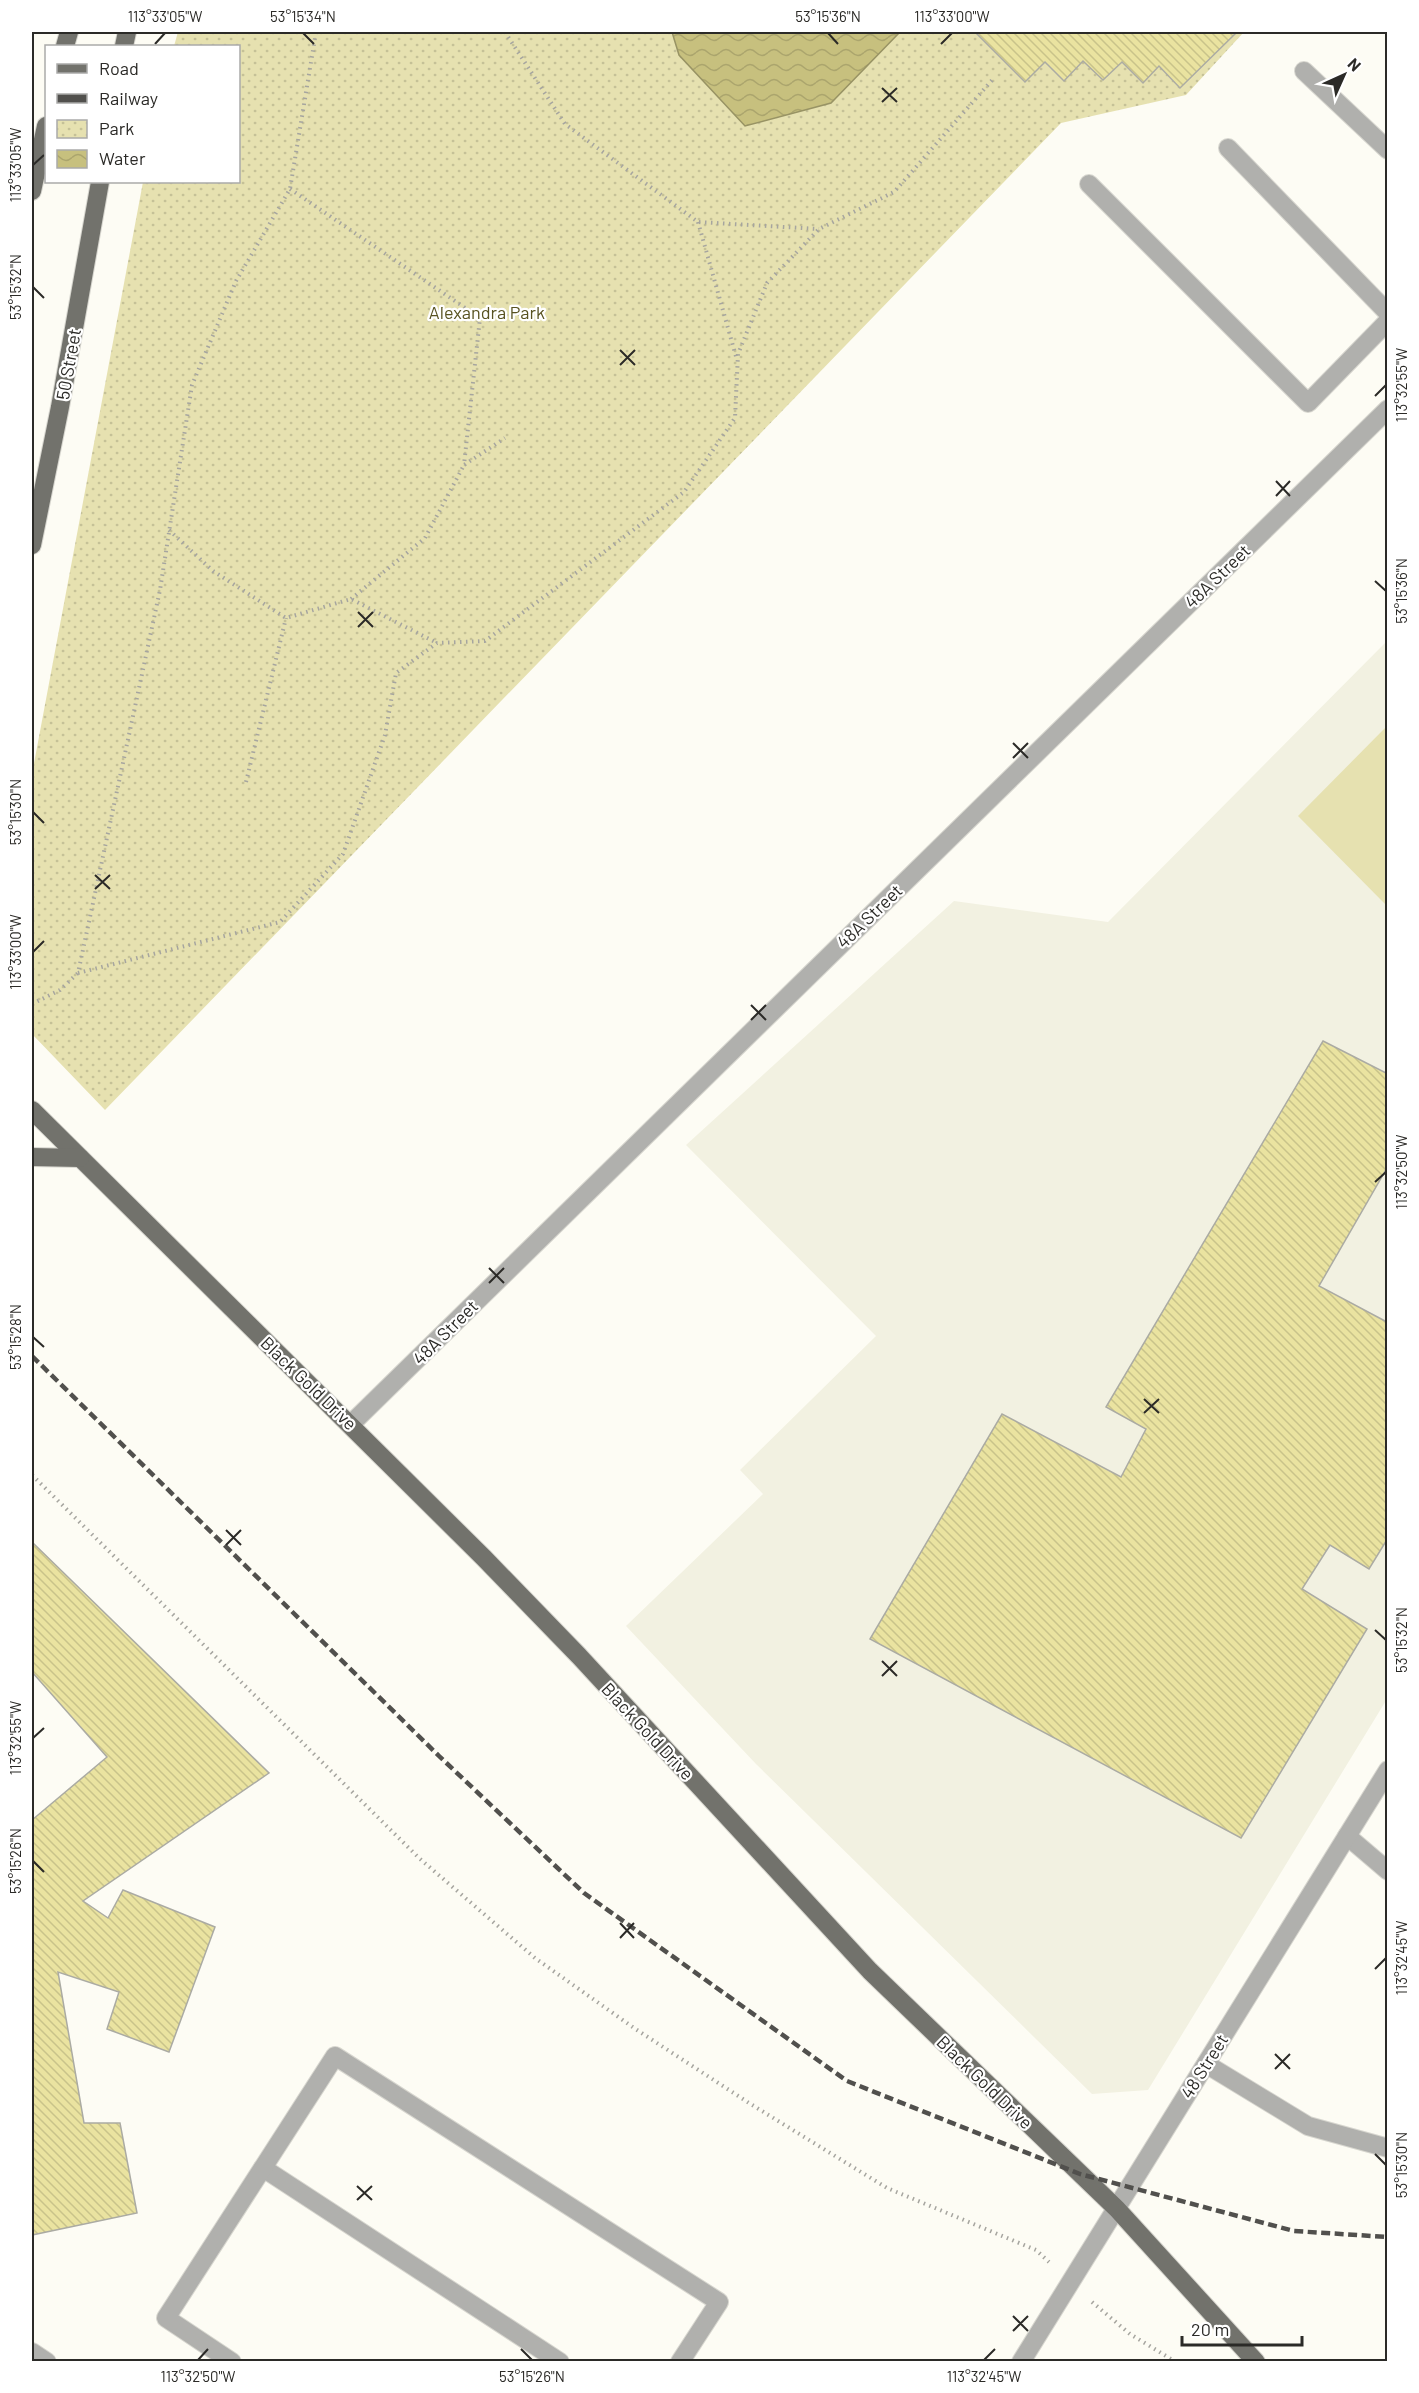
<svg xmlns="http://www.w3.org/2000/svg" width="1419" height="2393" font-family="Barlow,sans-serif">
<defs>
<pattern id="park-dots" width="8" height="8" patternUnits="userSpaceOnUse" patternTransform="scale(1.5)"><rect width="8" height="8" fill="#e6e1b0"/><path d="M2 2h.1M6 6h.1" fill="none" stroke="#c5c197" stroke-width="1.8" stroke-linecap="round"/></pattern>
<pattern id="water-waves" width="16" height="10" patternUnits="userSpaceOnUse" patternTransform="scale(1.5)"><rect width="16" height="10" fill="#c7c07e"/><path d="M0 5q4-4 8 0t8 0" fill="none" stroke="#aba56d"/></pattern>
<pattern id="building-back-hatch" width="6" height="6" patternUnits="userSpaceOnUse" patternTransform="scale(1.5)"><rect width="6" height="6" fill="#eae3a0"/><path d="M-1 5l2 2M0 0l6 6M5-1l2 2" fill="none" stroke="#c9c38a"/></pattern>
</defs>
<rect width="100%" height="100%" fill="#fdfcf4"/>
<!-- built -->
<polygon fill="#f2f1e1" points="1387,641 1387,1699 1148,2090 1092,2094 756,1764 626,1626 763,1494 740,1470 876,1336 686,1145 954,901 1108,922"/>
<!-- park -->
<polygon fill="url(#park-dots)" points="178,32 1244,32 1186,95 1061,123 105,1110 32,1034 32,774 143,182 238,182 238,46 174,46"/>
<!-- garden -->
<polygon fill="#e6e1b0" points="1387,726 1387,906 1298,816"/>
<!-- water -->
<polygon fill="url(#water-waves)" stroke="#989364" stroke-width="1.5" points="672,32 898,32 899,33 831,103 745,126 679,55"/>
<!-- building -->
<g fill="url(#building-back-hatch)" stroke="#ababa3" stroke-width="1.5">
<polygon points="975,32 1237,32 1180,88 1159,66 1143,83 1122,62 1103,80 1083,61 1064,81 1045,62 1025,82"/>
<polygon points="1323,1041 1388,1074 1388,1166 1319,1286 1385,1321 1388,1318 1388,1538 1369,1569 1330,1545 1302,1589 1367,1629 1241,1838 870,1639 1002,1414 1121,1477 1146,1429 1106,1407"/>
<polygon points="32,1542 269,1773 83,1901 108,1918 123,1890 215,1927 169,2052 107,2029 119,1992 58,1972 84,2123 120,2123 137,2213 32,2235 32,1820 107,1757 32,1672"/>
</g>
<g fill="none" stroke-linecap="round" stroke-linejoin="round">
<!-- minor casing -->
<g stroke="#d7d6cf" stroke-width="20">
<g id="minor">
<polyline points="1304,71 1388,150"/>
<polyline points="1228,148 1388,313"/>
<polyline points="1089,184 1308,403 1388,321"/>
<polyline points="351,1424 1388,409"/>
<polyline points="1347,1836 1388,1871"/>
<polyline points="1206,2064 1308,2126 1388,2148"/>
<polyline points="263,2168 560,2362"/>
<polyline points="32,2352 47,2362"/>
<polyline points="232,2362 166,2318 335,2056 719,2302 680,2362"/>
<polyline points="1021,2362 1388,1770"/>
</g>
</g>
<!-- major casing -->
<g stroke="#d7d6cf" stroke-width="20">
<g id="major">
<polyline points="65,46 69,32"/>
<polyline points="124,46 127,32"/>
<polyline points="32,191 46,126"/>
<polyline points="32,545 60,407 100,182"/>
<polyline points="32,1110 484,1558 579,1656 870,1971 1117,2209 1256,2362"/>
<polyline points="32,1157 80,1158"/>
</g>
</g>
<!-- path -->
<g stroke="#a6a59f" stroke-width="4" stroke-dasharray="1.5 4.5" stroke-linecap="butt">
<polyline points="505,32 565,124 698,222 819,229"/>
<polyline points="290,189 480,318 464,465 505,438"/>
<polyline points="698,222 737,360"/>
<polyline points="169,530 213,571 286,618 351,599 437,643"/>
<polyline points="351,599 425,538 464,465"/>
<polyline points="246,782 286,618"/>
<polyline points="78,973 280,922 343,854 385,735 396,673 437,643 485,641 684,492 735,418 738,354 767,283 819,229 894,192 993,79"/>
<polyline points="32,1004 60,990 78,973 160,590 192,385 236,281 290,189 316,32"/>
<polyline points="32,1475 419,1858 535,1958 634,2028 749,2103 887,2188 1036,2250 1049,2262"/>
<polyline points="1092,2302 1130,2334 1176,2362"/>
</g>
<!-- minor -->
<use href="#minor" stroke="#b0b0ad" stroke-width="18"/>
<!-- major -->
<use href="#major" stroke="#72726c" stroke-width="18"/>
<!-- rail -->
<polyline stroke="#51504d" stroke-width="4.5" stroke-dasharray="9 4.5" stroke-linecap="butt" points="32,1356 439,1756 584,1893 847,2081 1080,2174 1294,2231 1388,2237"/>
</g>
<!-- ticks -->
<path fill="none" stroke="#2b2a27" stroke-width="2" d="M303 33 314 44M828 33 838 44M155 44 165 33M941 44 952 33M882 88 897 102M882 102 897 88M33 165 44 155M33 287 44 298M620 350 635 365M620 365 635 350M1375 396 1386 385M1276 481 1290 496M1276 496 1290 481M1375 581 1386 591M358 612 373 627M358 627 373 612M1013 743 1028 758M1013 758 1028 743M33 812 44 823M95 875 110 889M95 889 110 875M33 952 44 941M751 1005 766 1020M751 1020 766 1005M1375 1182 1386 1172M489 1268 504 1283M489 1283 504 1268M33 1337 44 1347M1144 1399 1159 1413M1144 1413 1159 1399M226 1530 241 1545M226 1545 241 1530M1375 1630 1386 1640M882 1661 897 1676M882 1676 897 1661M33 1738 44 1728M33 1861 44 1872M620 1923 634 1938M620 1938 634 1923M1375 1969 1386 1958M1275 2054 1290 2069M1275 2069 1290 2054M1375 2154 1386 2165M357 2186 372 2200M357 2200 372 2186M1013 2316 1028 2331M1013 2331 1028 2316M521 2349 532 2360M198 2360 208 2349M984 2360 995 2349"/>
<g text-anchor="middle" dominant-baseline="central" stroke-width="4.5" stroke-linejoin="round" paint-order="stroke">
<!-- park labels -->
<g font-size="18" fill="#585220" stroke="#fff">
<text x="487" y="312">Alexandra Park</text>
</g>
<!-- street labels -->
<g font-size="18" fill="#2b2a27" stroke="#fff">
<text transform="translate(68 364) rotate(-80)">50 Street</text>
<text transform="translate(1217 576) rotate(-44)">48A Street</text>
<text transform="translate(869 916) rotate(-44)">48A Street</text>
<text transform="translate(445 1332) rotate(-45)">48A Street</text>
<text transform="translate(309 1383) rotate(44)">Black Gold Drive</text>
<text transform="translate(648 1731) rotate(47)">Black Gold Drive</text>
<text transform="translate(1204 2066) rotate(-58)">48 Street</text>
<text transform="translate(985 2082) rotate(44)">Black Gold Drive</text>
</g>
</g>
<!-- border -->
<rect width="1419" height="2393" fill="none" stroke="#ffffff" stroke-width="66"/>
<!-- legend -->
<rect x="45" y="45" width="195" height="138" fill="#ffffff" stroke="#aaaaa9" stroke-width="1.5"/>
<rect x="57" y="64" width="30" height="9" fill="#72726c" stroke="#aaaaa9" stroke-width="1.5"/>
<text x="99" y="75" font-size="18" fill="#2b2a27">Road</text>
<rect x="57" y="94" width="30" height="9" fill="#51504d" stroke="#aaaaa9" stroke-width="1.5"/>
<text x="99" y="105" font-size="18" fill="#2b2a27">Railway</text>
<rect x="57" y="120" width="30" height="18" fill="url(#park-dots)" stroke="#aaaaa9" stroke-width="1.5"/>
<text x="99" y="135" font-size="18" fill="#2b2a27">Park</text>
<rect x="57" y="150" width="30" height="18" fill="url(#water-waves)" stroke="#aaaaa9" stroke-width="1.5"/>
<text x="99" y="165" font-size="18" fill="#2b2a27">Water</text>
<!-- north arrow -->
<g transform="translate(1344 75) rotate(45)" stroke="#ffffff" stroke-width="4.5" paint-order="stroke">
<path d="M0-4.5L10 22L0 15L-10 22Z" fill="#2b2a27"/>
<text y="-9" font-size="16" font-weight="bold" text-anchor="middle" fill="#2b2a27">N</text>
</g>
<!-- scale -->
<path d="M1182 2336v9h120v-9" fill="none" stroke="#2b2a27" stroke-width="3"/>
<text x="1191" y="2336" font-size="18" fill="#2b2a27" stroke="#ffffff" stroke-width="4.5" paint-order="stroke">20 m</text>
<rect x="33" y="33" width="1353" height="2327" fill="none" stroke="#2b2a27" stroke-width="2"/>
<g font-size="15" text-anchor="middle" fill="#2b2a27">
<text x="165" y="22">113°33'05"W</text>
<text x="303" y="22">53°15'34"N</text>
<text x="828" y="22">53°15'36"N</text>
<text x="952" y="22">113°33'00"W</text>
<text transform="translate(16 165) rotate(-90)" y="5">113°33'05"W</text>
<text transform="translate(16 287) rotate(-90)" y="5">53°15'32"N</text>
<text transform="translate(1402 385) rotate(-90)" y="5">113°32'55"W</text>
<text transform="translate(1402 591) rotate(-90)" y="5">53°15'36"N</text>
<text transform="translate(16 812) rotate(-90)" y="5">53°15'30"N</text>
<text transform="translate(16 952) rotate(-90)" y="5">113°33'00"W</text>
<text transform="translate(1402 1172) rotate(-90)" y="5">113°32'50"W</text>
<text transform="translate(16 1337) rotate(-90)" y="5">53°15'28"N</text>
<text transform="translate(1402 1640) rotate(-90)" y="5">53°15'32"N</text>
<text transform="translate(16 1738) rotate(-90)" y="5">113°32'55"W</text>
<text transform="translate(16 1861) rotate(-90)" y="5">53°15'26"N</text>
<text transform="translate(1402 1958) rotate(-90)" y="5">113°32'45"W</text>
<text transform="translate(1402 2165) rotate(-90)" y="5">53°15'30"N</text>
<text x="198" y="2382">113°32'50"W</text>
<text x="532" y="2382">53°15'26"N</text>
<text x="984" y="2382">113°32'45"W</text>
</g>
</svg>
